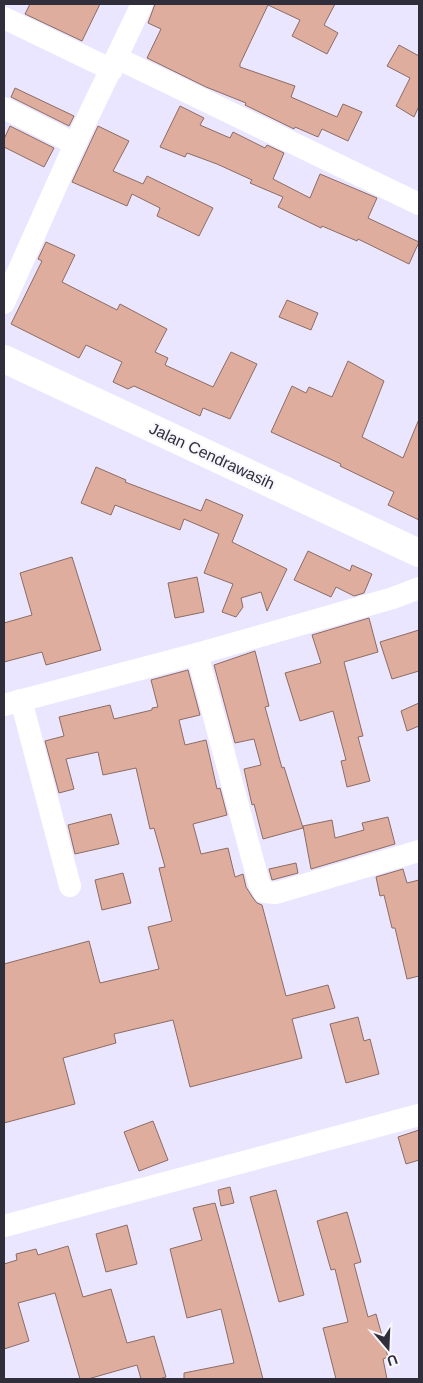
<svg xmlns="http://www.w3.org/2000/svg" width="423" height="1383" font-family="Arial,sans-serif">
<rect width="100%" height="100%" fill="#ebe6ff"/>
<!-- building -->
<g fill="#dfad9e" stroke="#8b6c63">
<polygon points="30,4 100,4 82,41 25,14"/>
<polygon points="155,4 335,4 324,25 338,33 327,54 292,36 300,20 268,5 240,64 240,67 295,86 291,97 337,117 343,104 362,112 348,141 322,129 318,137 295,127 294,129 245,105 246,103 206,87 147,58 161,29 148,23"/>
<polygon points="399,45 419,56 419,106 414,117 396,106 410,78 387,66"/>
<polygon points="15,88 74,116 69,126 11,97"/>
<polygon points="180,106 204,118 200,125 230,138 233,132 265,148 267,145 284,153 273,179 310,198 320,174 377,198 368,218 419,242 409,264 358,239 357,241 322,226 321,228 278,207 283,197 250,183 252,180 217,164 187,153 185,157 160,147"/>
<polygon points="10,126 54,148 44,167 4,147 4,139"/>
<polygon points="98,126 129,141 113,171 143,184 147,176 213,208 199,236 157,216 160,208 132,194 127,206 72,182"/>
<polygon points="46,242 75,255 62,282 117,310 120,304 167,329 155,352 168,358 165,365 213,387 231,352 257,364 230,419 203,408 200,416 134,386 128,389 113,382 122,362 86,345 79,358 11,324 42,261 38,259"/>
<polygon points="287,300 318,313 311,330 279,317"/>
<polygon points="348,361 384,381 362,437 403,458 419,419 419,520 388,505 394,492 340,466 341,464 271,432 292,386 306,393 309,387 332,397"/>
<polygon points="96,467 126,480 125,482 201,511 206,499 243,515 232,542 287,569 267,611 261,592 241,598 243,607 236,617 222,612 233,584 204,573 219,534 184,519 180,530 115,505 111,515 81,503"/>
<polygon points="308,551 350,571 352,565 372,574 364,593 354,596 336,587 331,597 294,580"/>
<polygon points="72,557 101,650 46,665 42,652 4,662 4,623 32,615 20,573"/>
<polygon points="197,577 204,612 175,618 168,583"/>
<polygon points="369,618 378,652 344,662 363,736 358,737 370,781 347,787 341,761 346,760 333,711 300,721 285,673 321,663 312,635"/>
<polygon points="419,630 419,671 392,679 380,642"/>
<polygon points="255,651 269,706 265,707 282,768 284,767 303,828 263,839 254,804 252,805 244,769 261,765 254,739 235,743 214,665"/>
<polygon points="188,670 200,715 179,720 185,745 206,740 217,789 220,788 227,815 193,824 201,854 228,848 235,877 243,874 246,887 253,898 257,903 262,905 286,996 328,985 335,1008 292,1019 302,1058 190,1087 173,1020 114,1034 116,1043 63,1058 75,1104 4,1123 4,964 89,941 100,983 159,969 148,927 172,921 159,868 165,867 154,828 150,829 136,768 103,775 98,752 66,759 74,789 59,793 45,741 64,736 59,717 110,705 114,719 152,710 152,708 158,707 151,680"/>
<polygon points="419,703 419,726 407,731 401,711"/>
<polygon points="111,814 119,844 75,854 68,825"/>
<polygon points="388,817 395,844 311,869 303,826 332,820 335,838 364,830 362,823"/>
<polygon points="296,863 298,873 272,880 269,869"/>
<polygon points="403,869 407,883 419,880 419,976 407,979 395,928 392,928 384,895 380,896 376,877"/>
<polygon points="123,873 131,903 102,910 95,880"/>
<polygon points="358,1017 364,1041 370,1039 379,1074 346,1083 330,1024"/>
<polygon points="153,1121 168,1160 139,1171 124,1132"/>
<polygon points="419,1130 419,1160 406,1164 398,1137"/>
<polygon points="230,1187 234,1203 221,1206 218,1190"/>
<polygon points="276,1190 304,1295 279,1302 250,1197"/>
<polygon points="215,1203 253,1341 263,1379 184,1379 184,1373 234,1363 221,1309 187,1318 170,1249 202,1240 193,1208"/>
<polygon points="347,1212 361,1262 354,1264 368,1317 376,1314 388,1357 383,1359 387,1379 336,1379 323,1328 348,1322 335,1269 331,1270 317,1221"/>
<polygon points="127,1225 137,1264 106,1272 96,1234"/>
<polygon points="68,1246 83,1297 111,1289 127,1343 154,1336 166,1377 159,1379 141,1379 137,1365 88,1379 80,1379 55,1293 18,1303 29,1341 4,1349 4,1264 17,1260 16,1254 36,1249 38,1255"/>
</g>
<g fill="none" stroke-linecap="round" stroke-linejoin="round">
<!-- minor -->
<g stroke="#fff" stroke-width="22">
<polyline points="4,18 112,70"/>
<polyline points="117,58 419,204"/>
<polyline points="4,108 75,144"/>
<polyline points="4,303 75,144 142,4"/>
<polyline points="197,654 259,883 264,892 276,893 419,851"/>
<polyline points="21,700 70,886"/>
<polyline points="4,705 197,654 393,598 419,588"/>
<polyline points="4,1226 419,1115"/>
</g>
<!-- major -->
<polyline stroke="#fff" stroke-width="28" points="4,359 419,553"/>
</g>
<g text-anchor="middle" dominant-baseline="central" stroke-width="4" stroke-linejoin="round" paint-order="stroke">
<!-- street labels -->
<g font-size="16" fill="#302e3a" stroke="#f7f6fc">
<text transform="translate(212 456) rotate(25)">Jalan Cendrawasih</text>
</g>
</g>
<!-- border -->
<rect width="423" height="1383" fill="none" stroke="#302e3a" stroke-width="10"/>
<!-- north arrow -->
<g transform="translate(388 1348) rotate(161)" stroke="#f7f6fc" stroke-width="4" paint-order="stroke">
<path d="M0-4L9 19L0 12L-9 19Z" fill="#302e3a"/>
<text y="-8" font-size="14" font-weight="bold" text-anchor="middle" fill="#302e3a">U</text>
</g>
</svg>
